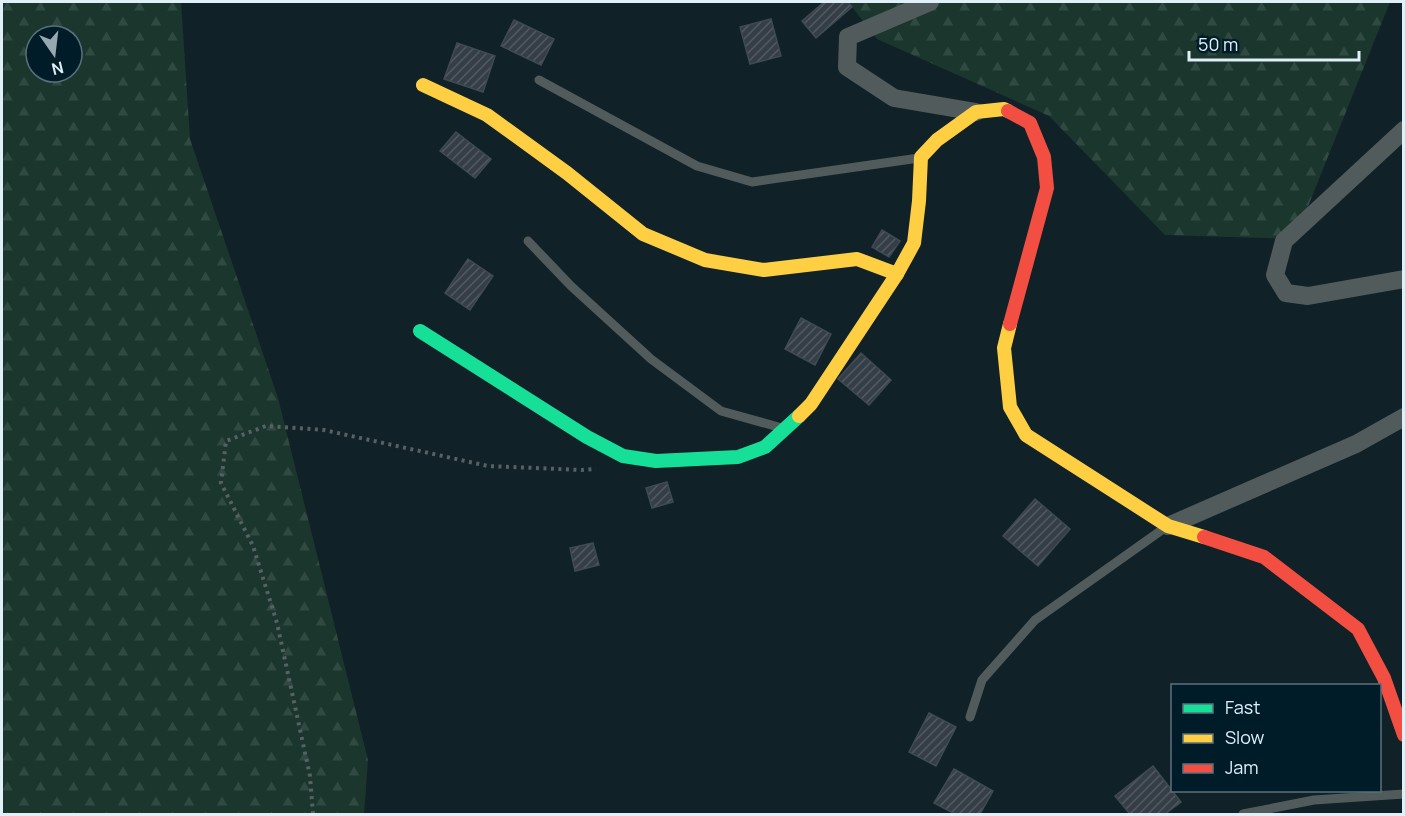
<svg xmlns="http://www.w3.org/2000/svg" width="1405" height="816" font-family="Manrope,sans-serif">
<defs>
<pattern id="forest-firs" width="22" height="20" patternUnits="userSpaceOnUse" patternTransform="scale(1.5)"><rect width="22" height="20" fill="#1b362c"/><path d="M5 1l3.5 6h-7zM16 11l3.5 6h-7z" fill="#314a41"/></pattern>
<pattern id="building-hatch" width="6" height="6" patternUnits="userSpaceOnUse" patternTransform="scale(1.5)"><rect width="6" height="6" fill="#353e46"/><path d="M-1 1l2-2M0 6l6-6M5 7l2-2" fill="none" stroke="#525a61"/></pattern>
</defs>
<rect width="100%" height="100%" fill="#102128"/>
<!-- forest -->
<g fill="url(#forest-firs)" fill-rule="evenodd">
<path d="M2 2H181L190 139 278 398 368 760 364 814H2ZM36 36H72V72H36Z"/>
<polygon points="848,2 1390,2 1295,239 1165,235 1049,116 877,39"/>
</g>
<!-- building -->
<g fill="url(#building-hatch)" stroke="#3f4a52" stroke-width="1.5">
<polygon points="824,2 848,2 852,7 816,38 802,21"/>
<polygon points="771,19 781,56 750,64 740,27"/>
<polygon points="514,20 554,39 541,65 501,46"/>
<polygon points="457,43 495,56 483,92 444,79"/>
<polygon points="456,132 491,159 475,178 440,151"/>
<polygon points="882,230 900,241 889,257 872,247"/>
<polygon points="468,259 493,276 470,310 445,293"/>
<polygon points="801,318 831,334 815,365 785,349"/>
<polygon points="861,353 891,380 869,405 838,379"/>
<polygon points="667,482 673,502 652,508 646,488"/>
<polygon points="1035,499 1070,529 1038,566 1003,536"/>
<polygon points="593,543 599,565 575,571 570,548"/>
<polygon points="929,713 956,727 936,766 909,752"/>
<polygon points="1153,766 1181,802 1165,814 1130,814 1115,796"/>
<polygon points="954,769 993,791 980,814 955,814 934,803"/>
</g>
<g fill="none" stroke-linecap="round" stroke-linejoin="round">
<!-- path -->
<polyline stroke="#576164" stroke-width="4" stroke-dasharray="3 4.5" stroke-linecap="butt" points="313,814 310,776 277,623 253,546 221,483 226,441 266,426 324,430 488,466 582,470 596,469"/>
<!-- lane -->
<g stroke="#525b5c" stroke-width="9">
<polyline points="539,80 697,166 752,182 919,158"/>
<polyline points="528,241 571,286 651,359 721,411 782,428"/>
<polyline points="970,717 982,680 1035,620 1166,527"/>
<polyline points="1243,814 1314,800 1404,794"/>
</g>
<!-- street -->
<g stroke="#525b5c" stroke-width="18">
<polyline points="930,2 848,37 847,67 894,98 976,112"/>
<polyline points="1404,130 1284,241 1275,275 1286,293 1308,296 1404,279"/>
<polyline points="1168,526 1356,444 1404,417"/>
</g>
<!-- fast -->
<polyline stroke="#16e098" stroke-width="14" points="420,331 587,437 623,456 656,461 738,457 765,447 799,416"/>
<!-- slow -->
<g stroke="#ffcf43" stroke-width="14">
<polyline points="423,85 487,115 567,173 643,234 705,260 764,270 857,259 897,274"/>
<polyline points="1010,324 1004,348 1010,407 1026,435 1168,526 1204,537"/>
<polyline points="799,416 811,404 897,274 914,243 919,201 921,157 937,140 976,112 1004,109 1008,111"/>
</g>
<!-- jam -->
<g stroke="#f24e42" stroke-width="14">
<polyline points="1008,111 1030,123 1044,157 1047,188 1010,324"/>
<polyline points="1204,537 1264,557 1358,629 1384,678 1404,735"/>
</g>
</g>
<!-- border -->
<rect width="1405" height="816" fill="none" stroke="#dff0f9" stroke-width="6"/>
<!-- legend -->
<rect x="1171" y="684" width="210" height="108" fill="#001c29" stroke="#59717c" stroke-width="1.5"/>
<rect x="1183" y="704" width="30" height="9" fill="#16e098" stroke="#59717c" stroke-width="1.5"/>
<text x="1225" y="714" font-size="18" fill="#dff0f9">Fast</text>
<rect x="1183" y="734" width="30" height="9" fill="#ffcf43" stroke="#59717c" stroke-width="1.5"/>
<text x="1225" y="744" font-size="18" fill="#dff0f9">Slow</text>
<rect x="1183" y="764" width="30" height="9" fill="#f24e42" stroke="#59717c" stroke-width="1.5"/>
<text x="1225" y="774" font-size="18" fill="#dff0f9">Jam</text>
<!-- north arrow -->
<g transform="translate(54 54) rotate(166)"><circle r="28" fill="#001c29" stroke="#59717c" stroke-width="1.5"/>
<path d="M0-4.5L10 22L0 15L-10 22Z" fill="#97a8b0"/>
<text y="-9" font-size="16" font-weight="bold" text-anchor="middle" fill="#dff0f9">N</text>
</g>
<!-- scale -->
<path d="M1189 51v9h170v-9" fill="none" stroke="#dff0f9" stroke-width="3"/>
<text x="1198" y="51" font-size="18" fill="#dff0f9" stroke="#001c29" stroke-width="4.5" paint-order="stroke">50 m</text>
</svg>
